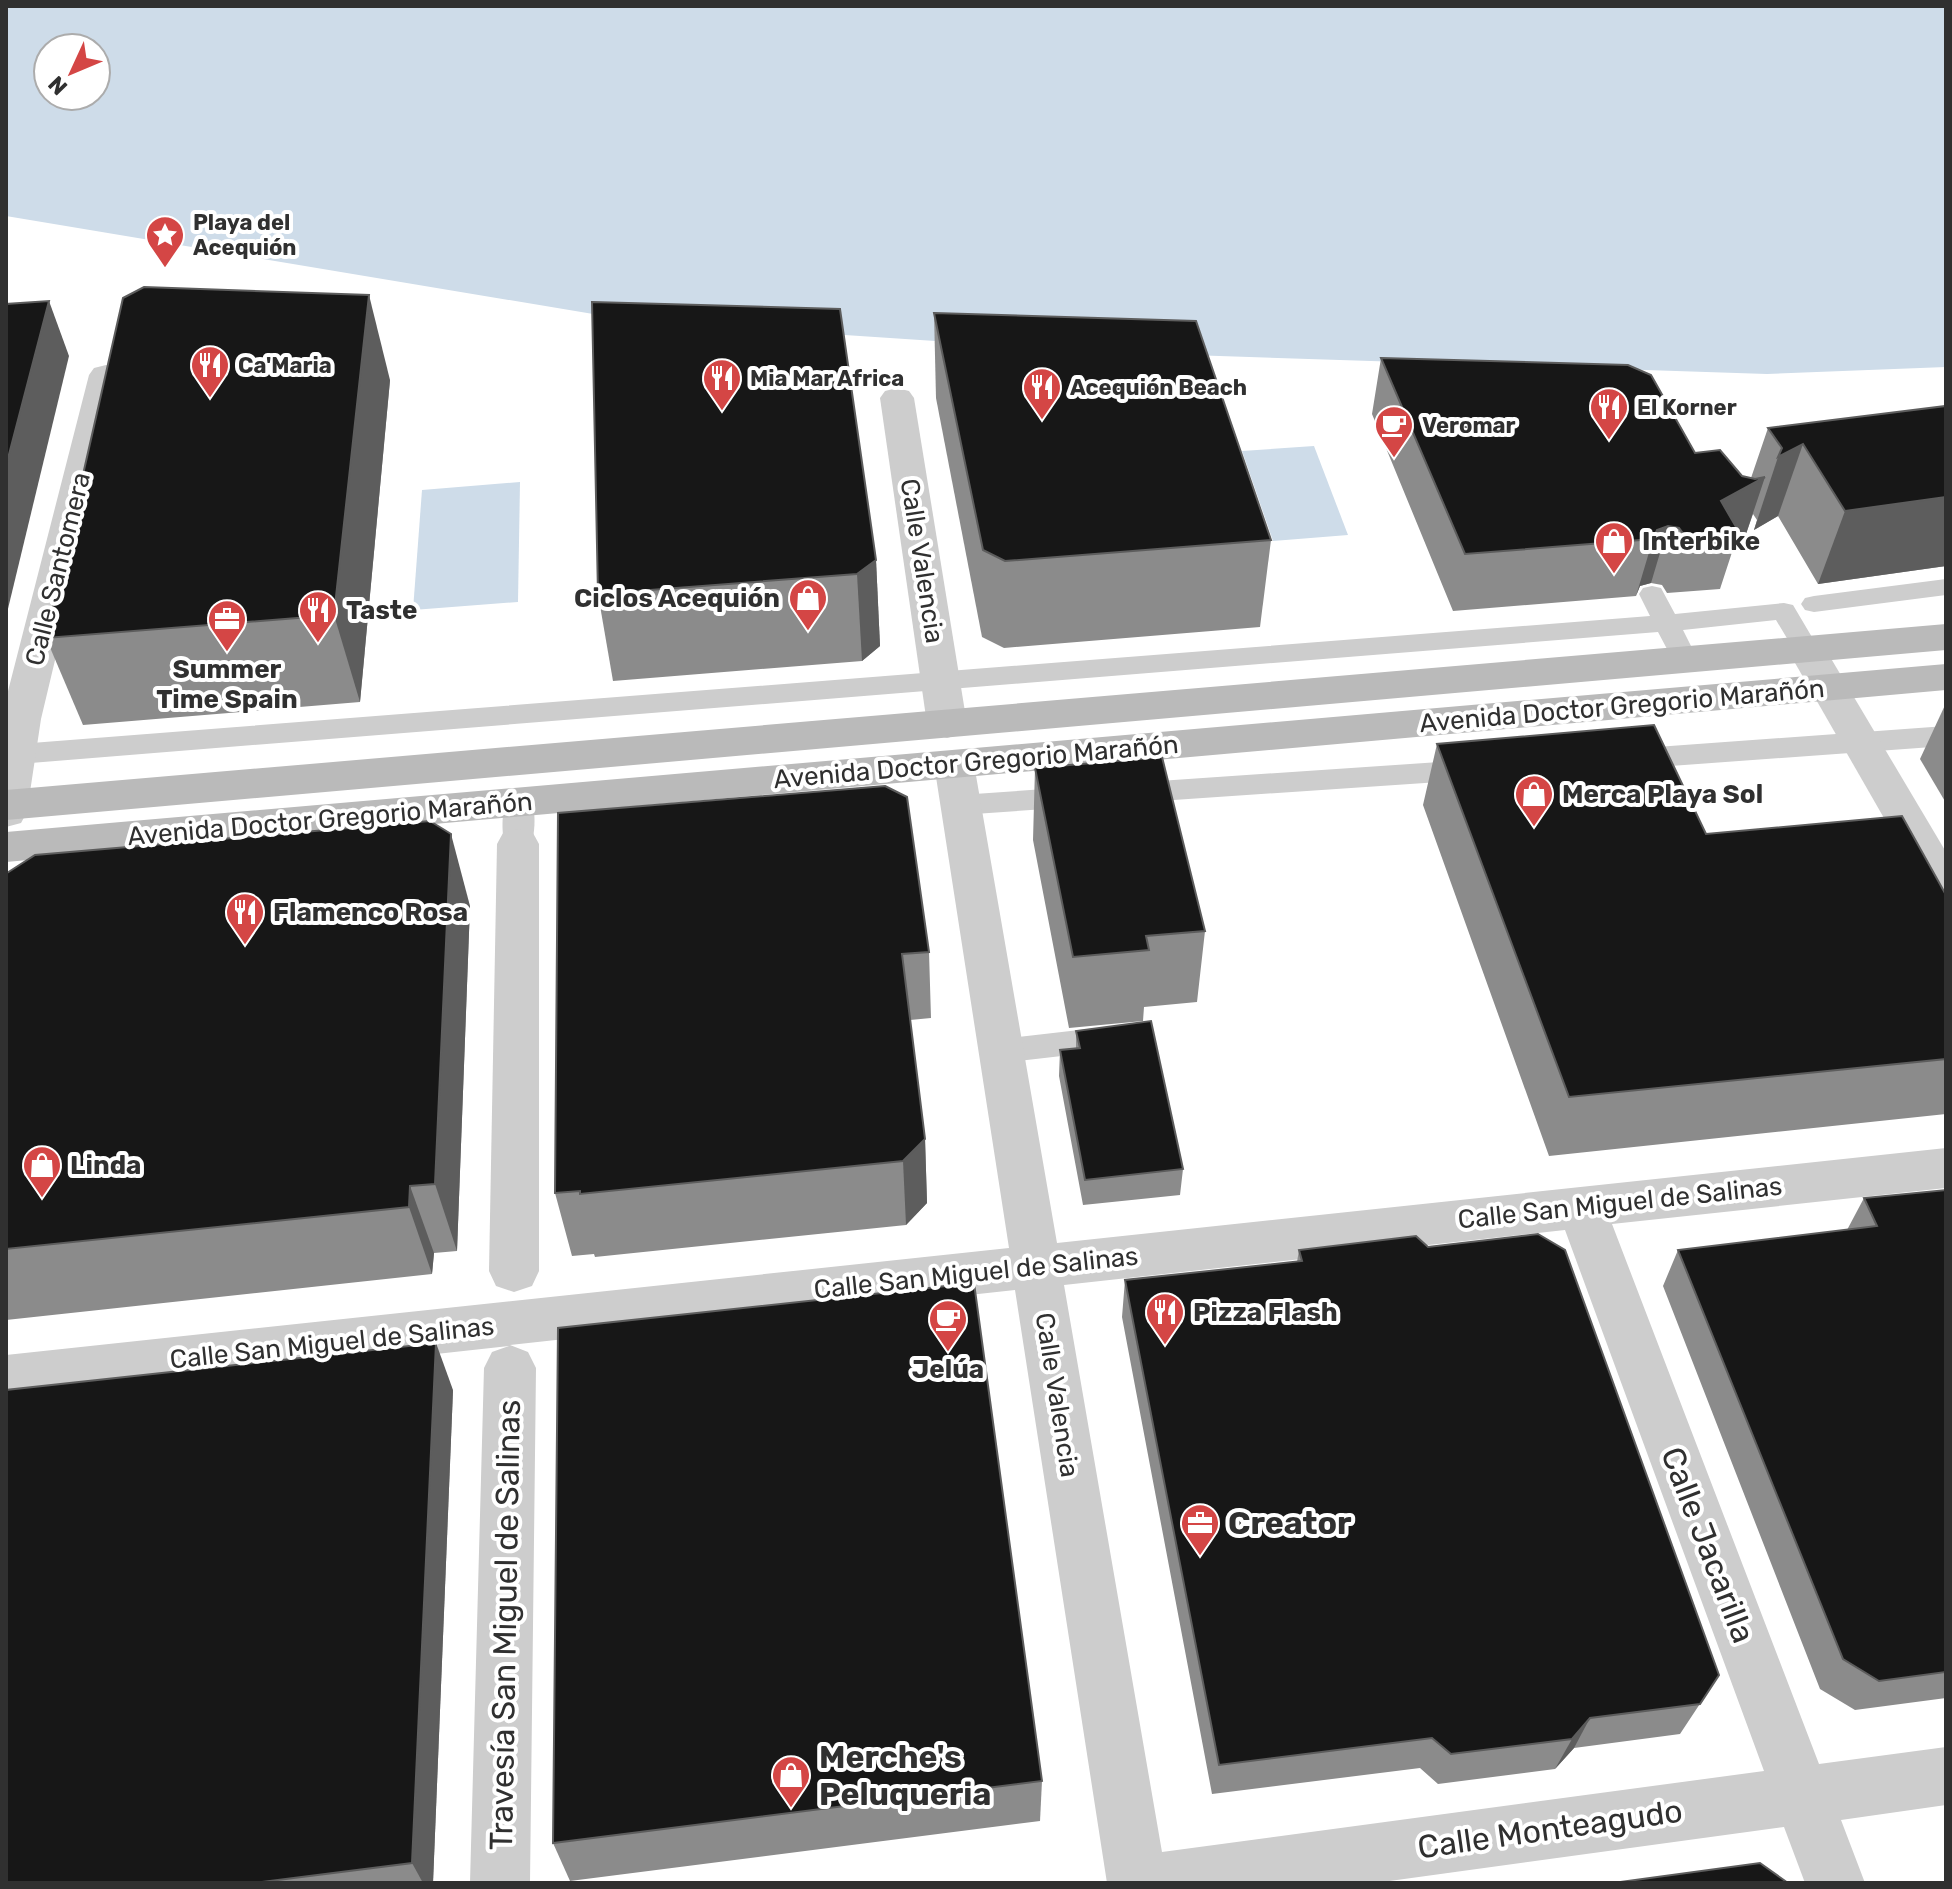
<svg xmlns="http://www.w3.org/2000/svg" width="1952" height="1889" font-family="Rubik,sans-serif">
<rect width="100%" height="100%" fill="#fff"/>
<!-- water -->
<g fill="#cedce9" fill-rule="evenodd">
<path d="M6 6H1946V367L1767 374 1099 352 635 321 6 216ZM48 48H96V96H48Z"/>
<polygon points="1314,446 1348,535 1273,541 1242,451"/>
<polygon points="520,482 518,602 413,610 422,490"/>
</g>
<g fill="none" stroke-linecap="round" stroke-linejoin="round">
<!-- lane -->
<g fill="#cdcdcd" fill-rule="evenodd">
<polygon points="1946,579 1946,595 1814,612 1805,610 1801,604 1805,598 1814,596"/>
<polygon points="1652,586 1661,588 1675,614 1784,603 1793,605 1819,649 1815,655 1806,658 1797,655 1776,620 1683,630 1698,660 1694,666 1685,669 1676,666 1658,632 6,765 6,745 1650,616 1639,594 1643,588"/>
<polygon points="1946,726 1946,746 1629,769 1619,766 1615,759 1619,752 1629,749"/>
<polygon points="1469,760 1479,763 1483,770 1479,777 1469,780 1130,803 1120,800 1116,793 1120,786 1130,783"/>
<polygon points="1074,787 1084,790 1088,797 1084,804 1074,807 960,815 950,812 946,805 950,798 960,795"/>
<path d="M519 792 529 795C537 808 536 838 528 851L518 854 508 851C500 838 501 808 509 795Z"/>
<polygon points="1114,1026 1125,1029 1130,1038 1125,1047 1114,1050 1000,1063 989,1060 984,1051 989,1042 1000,1039"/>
</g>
<!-- street -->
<g fill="#cdcdcd" fill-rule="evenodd">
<polygon points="106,365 118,368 123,375 41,719 27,812 21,823 6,827 6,699 89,375 94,368"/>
<polygon points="897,388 909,391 914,398 967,724 961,734 947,738 933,734 927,724 880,398 885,391"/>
<polygon points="1806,636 1820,640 1946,852 1946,905 1931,900 1787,649 1792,640"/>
<path d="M954 750 968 754 974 764 1057 1243 1946 1148V1188L1612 1224 1819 1764 1946 1747V1805L1841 1820 1865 1883H1805L1784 1827 1375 1883H1107L1015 1290 510 1345 528 1352 536 1368 530 1883H470L484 1368 492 1352 509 1346 6 1401V1355L1009 1248 934 764 940 754ZM1565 1230 1764 1771 1162 1852 1064 1285Z"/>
<polygon points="518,829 533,833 539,844 539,1271 532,1286 514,1292 496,1286 489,1271 497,844 503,833"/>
</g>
<!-- secondary -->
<g fill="#bababa" fill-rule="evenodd">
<polygon points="1946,624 1946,650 6,820 6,790"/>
<polygon points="1946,664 1946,690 6,862 6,832"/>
</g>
</g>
<!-- wall -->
<g fill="#8b8b8b">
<polygon points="934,313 1271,540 1260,627 1004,648 982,637 936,398"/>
<polygon points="1381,358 1695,453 1742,476 1751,478 1768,428 1946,406 1946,566 1818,584 1778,516 1754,530 1757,520 1753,514 1746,534 1736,540 1720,589 1667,593 1662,585 1651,583 1640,586 1636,596 1453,611 1372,414"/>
<polygon points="390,380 360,702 83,725 46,638"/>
<polygon points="876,560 880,646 862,661 613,681 598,594"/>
<polygon points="1946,703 1946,803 1920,759"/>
<polygon points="1437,744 1706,834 1946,895 1946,1114 1549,1156 1423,805"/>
<polygon points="1035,768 1205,931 1197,1002 1144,1007 1143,1021 1069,1028 1033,840"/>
<polygon points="558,813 929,952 931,1018 910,1020 925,1139 927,1203 906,1225 595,1257 594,1254 572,1256 555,1193"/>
<polygon points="6,880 470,906 457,1251 434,1253 432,1274 6,1320"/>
<polygon points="1076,1031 1183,1169 1180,1195 1083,1205 1059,1076 1060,1050 1076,1048"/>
<polygon points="1946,1190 1946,1698 1855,1710 1820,1689 1663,1286 1678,1250 1847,1230 1864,1198"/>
<polygon points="1299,1250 1719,1675 1680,1734 1574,1748 1555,1769 1438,1784 1420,1768 1212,1794 1122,1317 1125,1280 1297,1262"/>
<polygon points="453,1390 433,1883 6,1883"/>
<polygon points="1042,1781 1040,1821 570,1881 553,1843"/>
</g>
<!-- shaded-wall -->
<g fill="#5d5d5d">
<polygon points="369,295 390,380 360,702 334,615"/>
<polygon points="49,301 69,356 6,617 6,466"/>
<polygon points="1803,444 1778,516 1754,530 1778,457"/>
<polygon points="1765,477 1746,534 1736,540 1739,532 1721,501"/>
<polygon points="1946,497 1946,566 1818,584 1845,511"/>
<polygon points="1668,526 1651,583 1640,586 1636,596 1653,539 1657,530"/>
<polygon points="876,560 880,646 862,661 857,574"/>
<polygon points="451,834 470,906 457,1251 435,1184"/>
<polygon points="925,1139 927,1203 906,1225 903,1161"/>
<polygon points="410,1186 434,1253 432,1274 409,1207"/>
<polygon points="436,1343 453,1390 433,1883 423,1883 412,1863"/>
<polygon points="1590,1718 1574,1748 1555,1769 1572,1739"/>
</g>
<!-- building -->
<g fill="#171717" stroke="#5d5d5d" stroke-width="2">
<polygon points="144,287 369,295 334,615 46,638 123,298"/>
<polygon points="49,301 6,466 6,304"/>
<polygon points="592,302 840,309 876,560 857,574 598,594"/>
<polygon points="934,313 1196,321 1271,540 1005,561 983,550"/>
<polygon points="1381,358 1628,365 1651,375 1695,453 1720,450 1742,476 1755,479 1765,477 1721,501 1739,532 1685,536 1679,528 1668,526 1657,530 1653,539 1465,554"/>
<polygon points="1946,406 1946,497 1845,511 1803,444 1778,457 1782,448 1768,428"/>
<polygon points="1654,725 1706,834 1902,816 1946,895 1946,1059 1569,1097 1437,744"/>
<polygon points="1162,757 1205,931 1146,936 1149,950 1073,957 1035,768"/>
<polygon points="885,786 907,797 929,952 902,954 925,1139 903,1161 580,1194 580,1191 555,1193 558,813"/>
<polygon points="430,821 451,834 435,1184 410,1186 409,1207 6,1249 6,880 7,873 35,855"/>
<polygon points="1151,1021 1183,1169 1085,1180 1060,1050 1080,1048 1076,1031"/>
<polygon points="1946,1190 1946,1672 1879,1681 1843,1659 1678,1250 1877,1226 1864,1198"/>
<polygon points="1538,1234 1565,1250 1719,1675 1700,1704 1590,1718 1572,1739 1451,1754 1432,1738 1219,1765 1125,1280 1302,1261 1299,1250 1416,1236 1428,1247"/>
<polygon points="974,1283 1042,1781 553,1843 558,1328"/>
<polygon points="436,1343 412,1863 254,1883 6,1883 6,1390"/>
<polygon points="1760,1863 1788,1883 1613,1883"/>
</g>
<!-- icons -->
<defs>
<g id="sight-pin" transform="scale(2)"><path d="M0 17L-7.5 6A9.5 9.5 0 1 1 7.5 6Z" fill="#d44645" stroke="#fff"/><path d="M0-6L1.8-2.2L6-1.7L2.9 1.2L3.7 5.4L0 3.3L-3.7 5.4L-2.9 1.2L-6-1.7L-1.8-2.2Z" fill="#fff"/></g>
<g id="restaurant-pin" transform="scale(2)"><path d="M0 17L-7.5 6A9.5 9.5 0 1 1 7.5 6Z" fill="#d44645" stroke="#fff"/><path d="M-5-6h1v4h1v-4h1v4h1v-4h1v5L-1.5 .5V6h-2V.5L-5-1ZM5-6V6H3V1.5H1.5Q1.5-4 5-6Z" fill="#fff"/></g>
<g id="cafe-pin" transform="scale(2)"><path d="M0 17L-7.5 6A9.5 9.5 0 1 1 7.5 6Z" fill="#d44645" stroke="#fff"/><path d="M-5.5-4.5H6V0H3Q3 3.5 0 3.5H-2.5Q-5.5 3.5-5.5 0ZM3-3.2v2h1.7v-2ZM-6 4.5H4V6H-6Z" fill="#fff"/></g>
<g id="shop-pin" transform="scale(2)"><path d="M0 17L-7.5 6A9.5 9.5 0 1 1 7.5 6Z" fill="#d44645" stroke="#fff"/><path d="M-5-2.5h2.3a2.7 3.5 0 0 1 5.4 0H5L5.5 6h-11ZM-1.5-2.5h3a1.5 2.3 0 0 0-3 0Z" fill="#fff"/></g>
<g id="office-pin" transform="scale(2)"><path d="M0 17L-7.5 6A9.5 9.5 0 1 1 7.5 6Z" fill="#d44645" stroke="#fff"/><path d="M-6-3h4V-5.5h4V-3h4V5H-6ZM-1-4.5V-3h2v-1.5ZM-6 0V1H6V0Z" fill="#fff"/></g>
</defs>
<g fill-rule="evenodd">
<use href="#sight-pin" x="165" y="235"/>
<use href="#restaurant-pin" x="210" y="365"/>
<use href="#restaurant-pin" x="722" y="378"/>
<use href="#restaurant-pin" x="1042" y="387"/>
<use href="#restaurant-pin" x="1609" y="407"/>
<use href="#cafe-pin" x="1394" y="425"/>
<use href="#shop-pin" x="1614" y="541"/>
<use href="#shop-pin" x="808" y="598"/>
<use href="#restaurant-pin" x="318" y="610"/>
<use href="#office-pin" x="227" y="619"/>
<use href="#shop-pin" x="1534" y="794"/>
<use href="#restaurant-pin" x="245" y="912"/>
<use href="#shop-pin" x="42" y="1165"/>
<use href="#restaurant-pin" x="1165" y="1312"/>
<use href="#cafe-pin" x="948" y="1319"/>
<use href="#office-pin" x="1200" y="1523"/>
<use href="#shop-pin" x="791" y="1775"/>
</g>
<g text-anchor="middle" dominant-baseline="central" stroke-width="8" stroke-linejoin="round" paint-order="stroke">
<!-- far-poi labels -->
<g font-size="22" font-weight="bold" fill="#303030" stroke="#fff" text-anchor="start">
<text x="193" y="222">Playa del<tspan x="193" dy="25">Acequión</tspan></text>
<text x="238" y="365">Ca'Maria</text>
<text x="750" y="378">Mia Mar Africa</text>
<text x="1070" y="387">Acequión Beach</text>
<text x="1637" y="407">El Korner</text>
<text x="1422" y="425">Veromar</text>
</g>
<!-- poi labels -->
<g font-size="26" font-weight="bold" fill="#303030" stroke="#fff" text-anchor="start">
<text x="1642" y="541">Interbike</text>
<text x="780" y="598" text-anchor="end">Ciclos Acequión</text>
<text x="346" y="610">Taste</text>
<text x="227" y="669" text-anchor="middle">Summer<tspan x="227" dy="30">Time Spain</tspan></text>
<text x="1562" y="794">Merca Playa Sol</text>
<text x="273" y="912">Flamenco Rosa</text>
<text x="70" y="1165">Linda</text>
<text x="1193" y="1312">Pizza Flash</text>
<text x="948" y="1369" text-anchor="middle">Jelúa</text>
</g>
<!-- street labels -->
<g font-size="26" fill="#303030" stroke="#fff">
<text transform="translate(922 561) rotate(81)">Calle Valencia</text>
<text transform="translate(58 569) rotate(-76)">Calle Santomera</text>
<text transform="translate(1622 706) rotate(-5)">Avenida Doctor Gregorio Marañón</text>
<text transform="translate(976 762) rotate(-5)">Avenida Doctor Gregorio Marañón</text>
<text transform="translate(330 819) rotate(-5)">Avenida Doctor Gregorio Marañón</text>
<text transform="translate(1620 1203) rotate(-6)">Calle San Miguel de Salinas</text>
<text transform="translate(976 1273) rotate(-6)">Calle San Miguel de Salinas</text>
<text transform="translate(332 1343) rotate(-6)">Calle San Miguel de Salinas</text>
<text transform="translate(1057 1395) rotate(81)">Calle Valencia</text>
</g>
<!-- near-poi labels -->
<g font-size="32" font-weight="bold" fill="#303030" stroke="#fff" text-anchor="start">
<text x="1228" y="1523">Creator</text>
<text x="819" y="1757">Merche's<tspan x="819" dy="37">Peluqueria</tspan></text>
</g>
<!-- near-street labels -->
<g font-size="32" fill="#303030" stroke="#fff">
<text transform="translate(1708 1545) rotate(69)">Calle Jacarilla</text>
<text transform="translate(505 1625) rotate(-89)">Travesía San Miguel de Salinas</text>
<text transform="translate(1550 1829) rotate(-8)">Calle Monteagudo</text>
</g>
</g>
<!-- border -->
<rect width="1952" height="1889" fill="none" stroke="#303030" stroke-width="16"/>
<!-- north arrow -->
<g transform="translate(72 72) rotate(226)"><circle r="38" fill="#ffffff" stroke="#acacac" stroke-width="2"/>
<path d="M0-6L14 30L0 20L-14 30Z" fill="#d44645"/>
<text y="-12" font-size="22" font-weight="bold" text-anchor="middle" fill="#303030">N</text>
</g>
</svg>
